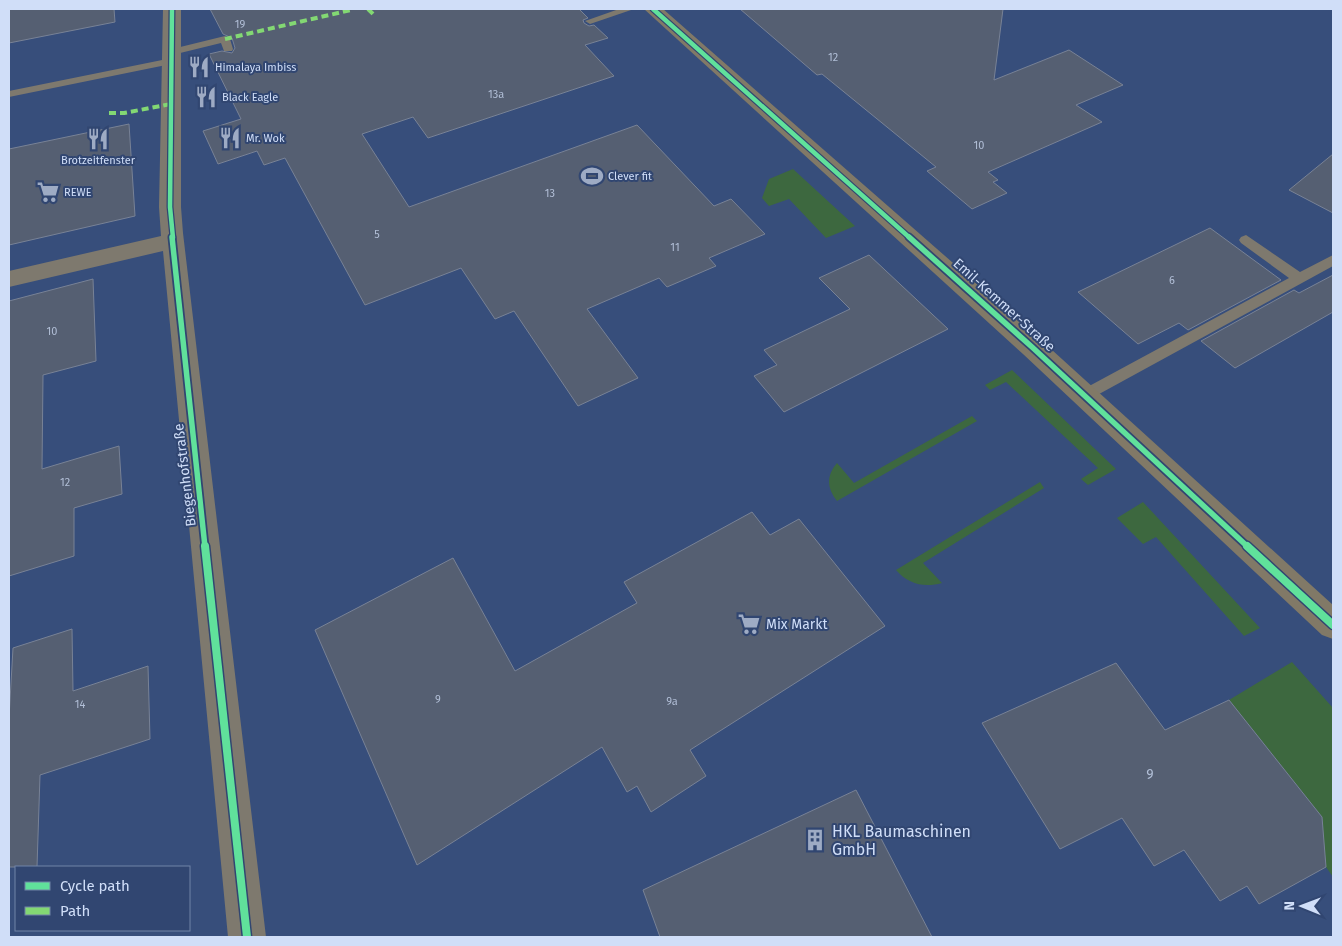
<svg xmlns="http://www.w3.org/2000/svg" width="1342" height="946" font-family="'Fira Sans',sans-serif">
<rect width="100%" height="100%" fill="#404b62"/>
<!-- built -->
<path fill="#374e7b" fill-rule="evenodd" d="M9 9H1333V937H9ZM16 867H189V930H16Z"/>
<!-- green -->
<g fill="#3d683f">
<polygon points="793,169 855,226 826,238 789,199 769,206 762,198 769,179"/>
<polygon points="1012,370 1116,469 1088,485 1081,479 1098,468 1006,382 990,390 985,385"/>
<path d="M972 416 977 421 837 501C827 488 826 476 837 463L854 483Z"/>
<path d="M1040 482 1044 488 923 563 942 583C924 588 908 584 896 570Z"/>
<polygon points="1143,502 1260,628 1244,636 1156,537 1143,544 1117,518"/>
<polygon points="1292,662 1333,708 1333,877 1326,867 1322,817 1229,700"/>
</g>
<!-- building -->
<g fill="#555f72" stroke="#788296">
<polygon points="9,9 114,9 115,22 9,43"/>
<polygon points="210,9 579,9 588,18 583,20 584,23 589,26 594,25 608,38 585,45 614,76 428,138 413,117 362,134 409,207 637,125 714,206 731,199 765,234 709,258 716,266 667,287 659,278 587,309 638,378 578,406 514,311 495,319 461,268 365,305 285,158 264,165 257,151 218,164 203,131 241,119 209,54 222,51 232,53 235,48 232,38 223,34"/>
<polygon points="740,9 1003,9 994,80 1069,50 1123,85 1076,105 1102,122 988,172 998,180 993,182 1007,193 972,209 927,171 936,167 822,74 817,75"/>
<polygon points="129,124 135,216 9,245 9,149"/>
<polygon points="1333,154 1333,213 1289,190"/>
<polygon points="1210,228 1281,280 1188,330 1179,323 1138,344 1078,292"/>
<polygon points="869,255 948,329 784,412 754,376 777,365 764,350 850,309 819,278"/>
<polygon points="1333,275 1333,312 1235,368 1201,341 1294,290 1299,293"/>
<polygon points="93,279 96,361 43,375 42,469 119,446 122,494 74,508 74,556 9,576 9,301"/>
<polygon points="752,512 770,535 799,519 885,626 690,750 706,776 651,812 637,786 627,792 602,747 417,865 315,630 453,558 515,671 637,603 624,582"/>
<polygon points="72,629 73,691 148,666 150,739 40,775 37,867 9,867 9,718 13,648"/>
<polygon points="1116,663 1165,730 1229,700 1322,817 1326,867 1259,904 1247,886 1220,901 1184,850 1154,866 1122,818 1060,849 982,723"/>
<polygon points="856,790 932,937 660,937 643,890"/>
</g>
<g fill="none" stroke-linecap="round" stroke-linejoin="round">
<!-- lane -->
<g fill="#7e796e" fill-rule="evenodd">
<polygon points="619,9 634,9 590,24 585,21"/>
<polygon points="225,36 230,39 233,49 232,51 224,51 221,43 172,55 167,52 168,50"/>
<polygon points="172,58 177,61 176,63 9,97 9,91"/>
<polygon points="1246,235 1300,272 1333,255 1333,266 1090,399 1085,401 1080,399 1077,395 1080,391 1289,278 1241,243 1239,240 1241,237"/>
</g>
<!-- street -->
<polygon fill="#7e796e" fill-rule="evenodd" points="163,9 181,9 181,207 183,233 266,937 228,937 163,251 9,287 9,271 161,236 159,207"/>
<!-- secondary -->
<polygon fill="#817967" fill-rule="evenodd" points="644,9 663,9 1041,340 1333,605 1333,639 1322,635 1023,354"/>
<!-- quiet -->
<g stroke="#83d873" stroke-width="4" stroke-dasharray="7 4" stroke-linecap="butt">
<polyline points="368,9 375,16"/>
<polyline points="225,39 351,10"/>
<polyline points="109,113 124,113 171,104"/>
</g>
<!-- cycleway-far2 casing -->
<g stroke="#314671" stroke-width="7">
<g id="cycleway-far2">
<polyline points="172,9 170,207 173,238"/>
<polyline points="653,9 910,238"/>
</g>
</g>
<!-- cycleway-far1 casing -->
<g stroke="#314671" stroke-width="9">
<g id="cycleway-far1">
<polyline points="172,237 205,547"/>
<polyline points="909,237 1032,347 1248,547"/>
</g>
</g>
<!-- cycleway casing -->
<g stroke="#314671" stroke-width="11">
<g id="cycleway">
<polyline points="205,546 247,937"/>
<polyline points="1247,546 1333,625"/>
</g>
</g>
<!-- cycleway-far2 -->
<use href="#cycleway-far2" stroke="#60e19b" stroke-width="4.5"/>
<!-- cycleway-far1 -->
<use href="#cycleway-far1" stroke="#60e19b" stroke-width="5.5"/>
<!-- cycleway -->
<use href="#cycleway" stroke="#60e19b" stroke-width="8"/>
</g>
<!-- icons -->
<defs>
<g id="restaurant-bare" transform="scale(1.725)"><path d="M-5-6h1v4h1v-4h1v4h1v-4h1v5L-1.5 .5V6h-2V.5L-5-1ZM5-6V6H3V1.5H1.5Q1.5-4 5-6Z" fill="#9eabc4" stroke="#314671" stroke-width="2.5" paint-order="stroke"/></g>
<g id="stadium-bare" transform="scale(1.725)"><path d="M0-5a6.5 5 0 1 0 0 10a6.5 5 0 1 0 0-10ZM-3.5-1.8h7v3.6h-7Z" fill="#9eabc4" stroke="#314671" stroke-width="2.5" paint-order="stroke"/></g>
<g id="supermarket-bare" transform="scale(1.725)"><path d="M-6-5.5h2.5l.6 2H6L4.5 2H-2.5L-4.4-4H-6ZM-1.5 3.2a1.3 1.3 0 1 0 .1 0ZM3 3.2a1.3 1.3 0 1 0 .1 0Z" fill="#9eabc4" stroke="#314671" stroke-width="2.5" paint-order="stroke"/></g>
<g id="building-bare" transform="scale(1.725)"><path d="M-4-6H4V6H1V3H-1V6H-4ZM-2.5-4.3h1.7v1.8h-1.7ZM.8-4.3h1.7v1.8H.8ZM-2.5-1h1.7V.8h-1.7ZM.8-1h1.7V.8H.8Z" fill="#9eabc4" stroke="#314671" stroke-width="2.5" paint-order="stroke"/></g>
</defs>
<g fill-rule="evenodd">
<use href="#restaurant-bare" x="199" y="67"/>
<use href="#restaurant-bare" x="206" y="97"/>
<use href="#restaurant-bare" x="230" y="138"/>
<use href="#restaurant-bare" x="98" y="139"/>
<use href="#stadium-bare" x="592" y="176"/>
<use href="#supermarket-bare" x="48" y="192"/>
<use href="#supermarket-bare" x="749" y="624"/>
<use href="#building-bare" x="815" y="840"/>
</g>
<g text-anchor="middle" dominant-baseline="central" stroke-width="4" stroke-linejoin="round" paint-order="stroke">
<!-- number labels -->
<g font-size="11" fill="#b1bed6">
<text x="240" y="24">19</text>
<text x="833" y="57">12</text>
<text x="496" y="94">13a</text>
<text x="979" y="145">10</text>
<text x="550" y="193">13</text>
<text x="377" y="234">5</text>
<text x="675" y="247">11</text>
<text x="1172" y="280">6</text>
<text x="52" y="331">10</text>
<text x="65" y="482">12</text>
<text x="438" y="699">9</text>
<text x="672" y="701">9a</text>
<text x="80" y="704">14</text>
</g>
<!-- far-poi labels -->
<g font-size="11" fill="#d0def8" stroke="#314671" text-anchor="start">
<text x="215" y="67">Himalaya Imbiss</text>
<text x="222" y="97">Black Eagle</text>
<text x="246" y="138">Mr. Wok</text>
<text x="98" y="160" text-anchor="middle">Brotzeitfenster</text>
<text x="608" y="176">Clever fit</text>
<text x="64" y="192">REWE</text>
</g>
<!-- street labels -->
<g font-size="14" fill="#d0def8" stroke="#314671">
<text transform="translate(1004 305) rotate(42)">Emil-Kemmer-Straße</text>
<text transform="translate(185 475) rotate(-97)">Biegenhofstraße</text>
</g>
<!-- poi labels -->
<g font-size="14" fill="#d0def8" stroke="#314671" text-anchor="start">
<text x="766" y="624">Mix Markt</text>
</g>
<!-- near-number labels -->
<g font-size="14" fill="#b1bed6">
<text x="1150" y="774">9</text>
</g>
<!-- near-poi labels -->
<g font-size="16" fill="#d0def8" stroke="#314671" text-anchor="start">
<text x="832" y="831">HKL Baumaschinen<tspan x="832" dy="18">GmbH</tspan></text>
</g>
</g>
<!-- border -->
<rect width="1342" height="946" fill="none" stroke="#d0def8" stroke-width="20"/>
<!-- legend -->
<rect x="15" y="866" width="175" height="65" fill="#314671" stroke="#7183a7"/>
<rect x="25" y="882" width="25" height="8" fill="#60e19b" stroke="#7183a7"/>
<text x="60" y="891" font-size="15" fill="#d0def8">Cycle path</text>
<rect x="25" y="907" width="25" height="8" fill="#83d873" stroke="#7183a7"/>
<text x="60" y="916" font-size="15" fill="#d0def8">Path</text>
<!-- north arrow -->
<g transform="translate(1302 906) rotate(271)" stroke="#314671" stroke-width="4" paint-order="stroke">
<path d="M0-4L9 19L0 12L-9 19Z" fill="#d0def8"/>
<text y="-8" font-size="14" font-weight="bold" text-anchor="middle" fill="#d0def8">N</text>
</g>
</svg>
